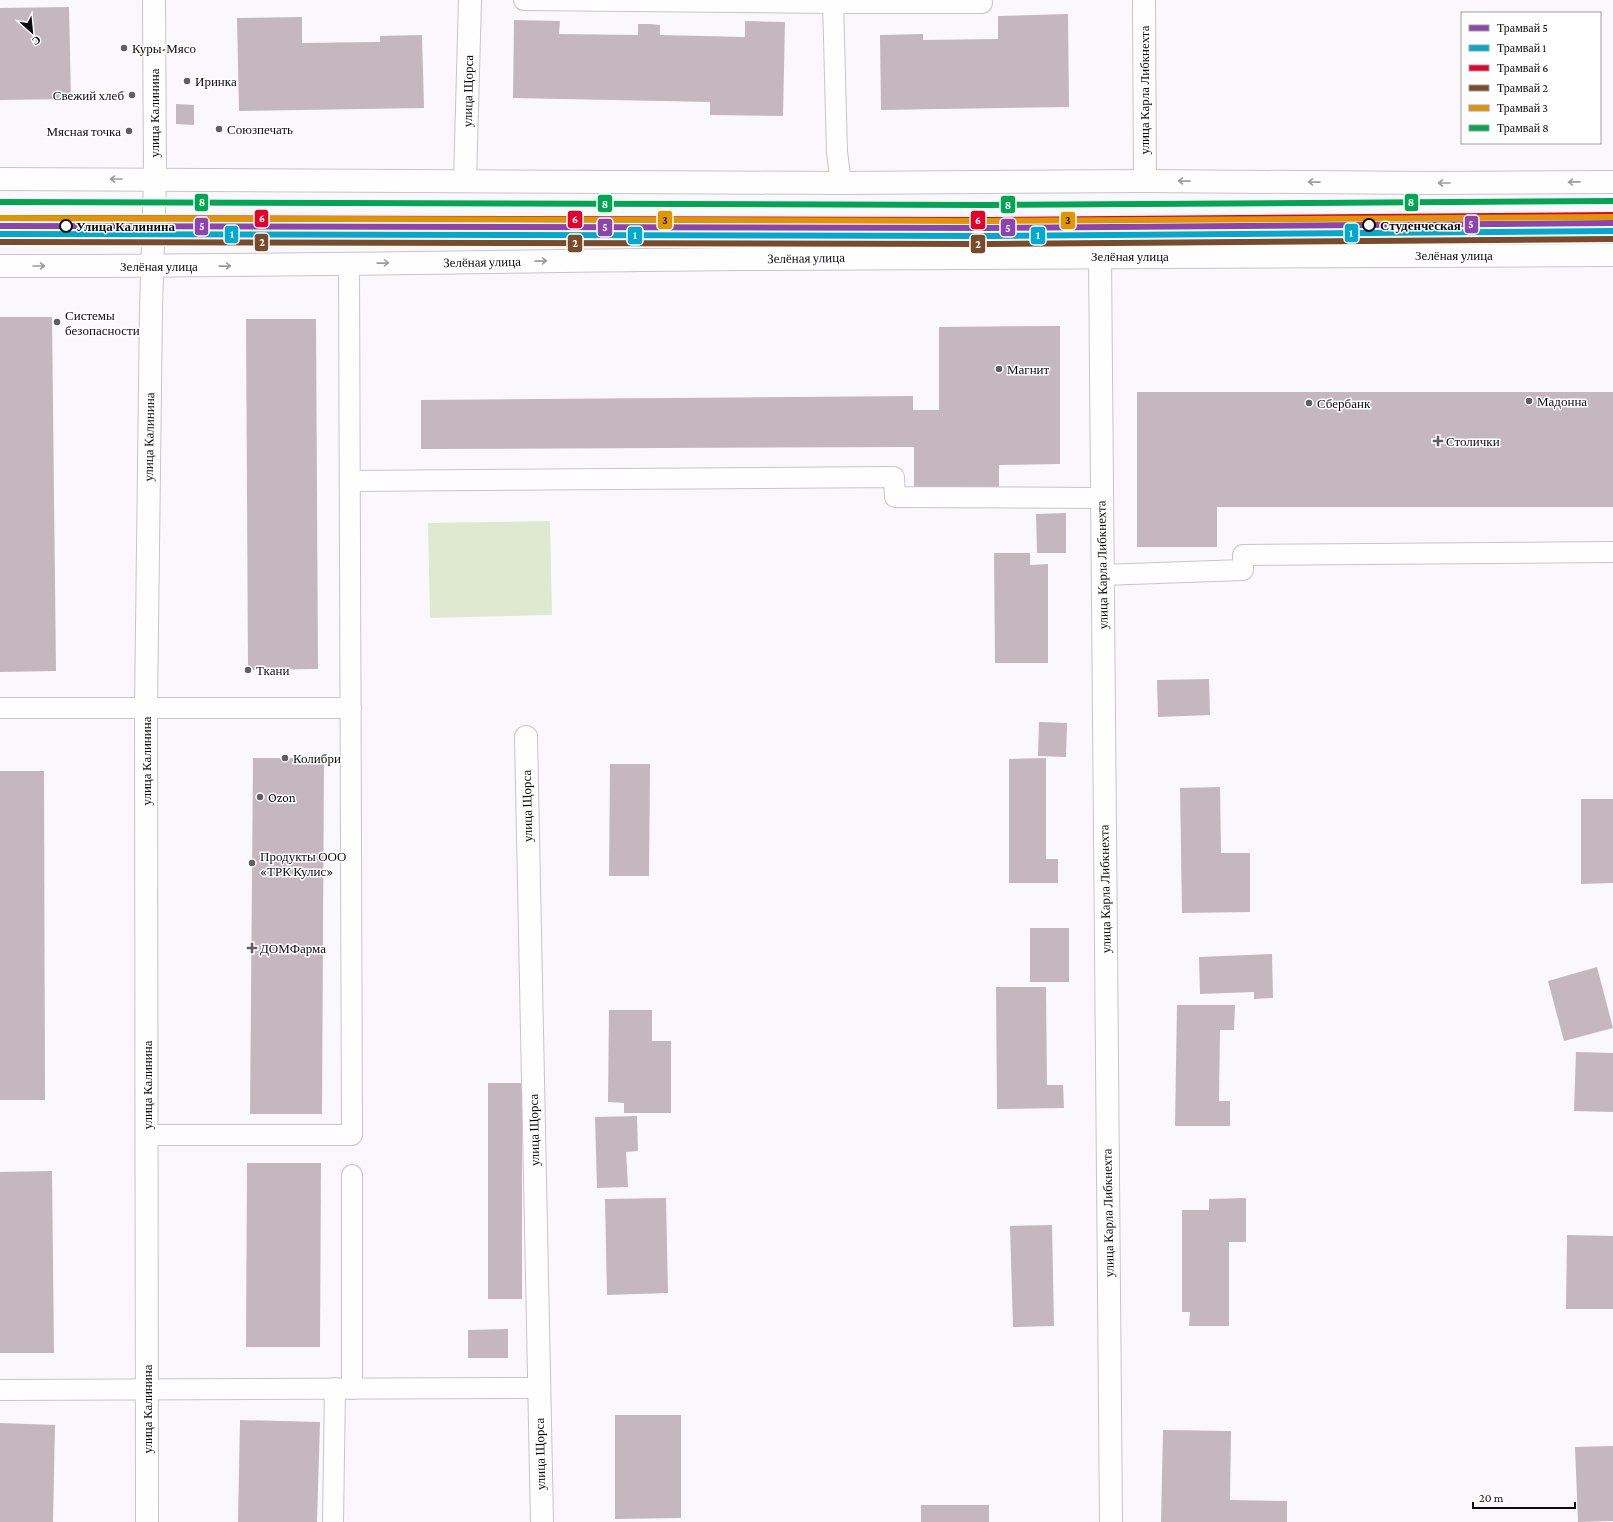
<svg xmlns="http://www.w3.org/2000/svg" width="1613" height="1522" font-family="'Crimson Pro',serif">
<rect width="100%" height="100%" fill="#fbf8fd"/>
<!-- green -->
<polygon fill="#dee9d0" points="550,521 552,615 430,618 428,523"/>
<!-- building -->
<g fill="#c5b7be">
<polygon points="69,7 71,99 0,100 0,8"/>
<polygon points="1068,14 1069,107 881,110 880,35 923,34 923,40 998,39 998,16"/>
<polygon points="302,17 302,43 376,42 380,42 380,36 422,35 424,108 239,111 237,18"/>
<polygon points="514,20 560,21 559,34 638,35 638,24 650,24 660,25 660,35 745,37 745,21 785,22 783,116 710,115 710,102 513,98"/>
<polygon points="176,104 194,105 194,125 176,124"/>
<polygon points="0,317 52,317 56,671 0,672"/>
<polygon points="246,319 316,319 318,669 248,670"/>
<polygon points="1060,326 1060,464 999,465 999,487 914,488 914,447 421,449 421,400 913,396 913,410 939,410 939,327"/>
<polygon points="1137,392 1613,392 1613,507 1217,507 1217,547 1137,547"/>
<polygon points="1066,513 1066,553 1037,553 1036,514"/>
<polygon points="994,553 1030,553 1030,565 1048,564 1048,663 995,663"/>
<polygon points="1209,679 1210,715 1158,717 1157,680"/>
<polygon points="1039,722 1067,723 1066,757 1038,756"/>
<polygon points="253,758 324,758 322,1114 250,1114"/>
<polygon points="1046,758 1046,859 1058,859 1058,883 1009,883 1009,759"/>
<polygon points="610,764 650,764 649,876 609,876"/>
<polygon points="0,771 44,771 45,1100 0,1100"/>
<polygon points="1220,787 1221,853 1250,853 1250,912 1182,913 1180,788"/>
<polygon points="1581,799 1613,799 1613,883 1581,884"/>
<rect x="1030" y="928" width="39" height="54"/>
<polygon points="1272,954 1273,998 1254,999 1254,992 1200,994 1199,957"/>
<polygon points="1597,967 1613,1028 1564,1041 1548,981"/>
<polygon points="996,987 1046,987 1047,1085 1063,1085 1064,1108 997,1109"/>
<polygon points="1177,1005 1235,1005 1234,1030 1220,1030 1219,1101 1230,1101 1230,1126 1175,1126"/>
<polygon points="609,1010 652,1010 652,1041 671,1041 671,1113 624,1113 624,1103 608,1102"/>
<polygon points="1576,1052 1613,1053 1613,1112 1574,1111"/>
<rect x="488" y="1083" width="34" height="216"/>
<polygon points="637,1116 638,1151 626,1152 628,1187 597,1188 595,1117"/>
<polygon points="247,1163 321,1163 320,1347 246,1347"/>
<polygon points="52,1171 54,1353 0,1353 0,1172"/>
<polygon points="666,1198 668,1293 607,1295 605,1199"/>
<polygon points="1246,1198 1246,1242 1229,1242 1229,1326 1189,1326 1190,1312 1182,1312 1182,1210 1209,1210 1209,1199"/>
<polygon points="1052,1225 1054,1326 1013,1327 1010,1226"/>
<polygon points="1567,1235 1613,1236 1613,1309 1566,1309"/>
<polygon points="508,1329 508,1358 468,1358 468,1330"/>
<polygon points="615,1415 681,1415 681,1518 615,1519"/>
<polygon points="240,1420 320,1422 317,1522 238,1522"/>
<polygon points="0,1423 55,1425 53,1522 0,1522"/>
<polygon points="1163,1430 1231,1431 1230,1500 1287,1501 1287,1522 1161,1522"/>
<polygon points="1613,1446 1613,1521 1578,1522 1575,1447"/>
<rect x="921" y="1505" width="68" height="17"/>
</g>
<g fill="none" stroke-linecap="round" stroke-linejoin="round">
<!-- lane casing -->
<g stroke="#c7c5c9" stroke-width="22">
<g id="lane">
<polyline points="524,0 833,3 982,3"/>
<polyline points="833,0 837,152 841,183"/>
<polyline points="350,481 894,477 895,497 1101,498"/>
<polyline points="1102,575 1243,570 1243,555 1613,552"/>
<polyline points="0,708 351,708"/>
<polyline points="147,1135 352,1135 349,263"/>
<polyline points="352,1175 352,1389"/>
<polyline points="0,1390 539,1388"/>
<polyline points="333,1522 335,1388"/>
</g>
</g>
<!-- street casing -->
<g stroke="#c7c5c9" stroke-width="24">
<g id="street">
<polyline points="154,0 155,179"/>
<polyline points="1144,0 1145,181"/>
<polyline points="465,181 470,0"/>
<polyline points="1100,256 1111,1522"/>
<polyline points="526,737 542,1522"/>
</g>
</g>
<!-- secondary casing -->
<g stroke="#c7c5c9" stroke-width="24">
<g id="secondary">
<polyline points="0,179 841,183 1145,181 1431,183 1613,182"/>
<path d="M0 266C246 267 492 261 738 259 1029 256 1321 256 1613 255"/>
<polyline points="147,1522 146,707 151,308 155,179"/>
</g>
</g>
<!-- lane -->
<use href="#lane" stroke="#fefeff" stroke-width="20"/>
<!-- street -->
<use href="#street" stroke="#fefeff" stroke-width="22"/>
<!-- secondary -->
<use href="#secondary" stroke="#fefeff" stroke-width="22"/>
<!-- tram-1 casing -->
<g stroke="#fff" stroke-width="9">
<polyline id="tram-1" points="0,226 988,228 1613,223"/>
</g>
<!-- tram-2 casing -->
<g stroke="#fff" stroke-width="9">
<polyline id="tram-2" points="0,234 988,236 1613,231"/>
</g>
<!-- tram-3 casing -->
<g stroke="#fff" stroke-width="9">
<polyline id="tram-3" points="0,218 988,220 1613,215"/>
</g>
<!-- tram-4 casing -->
<g stroke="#fff" stroke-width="9">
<polyline id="tram-4" points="0,242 988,244 1613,239"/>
</g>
<!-- tram-5 casing -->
<g stroke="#fff" stroke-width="9">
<polyline id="tram-5" points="0,218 988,221 1613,217"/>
</g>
<!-- tram-6 casing -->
<g stroke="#fff" stroke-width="9">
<polyline id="tram-6" points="0,202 988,205 1613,201"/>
</g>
<!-- tram-1 -->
<use href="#tram-1" stroke="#8e44ad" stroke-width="6"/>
<!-- tram-2 -->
<use href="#tram-2" stroke="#00a9ce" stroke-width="6"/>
<!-- tram-3 -->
<use href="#tram-3" stroke="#e4002b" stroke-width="6"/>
<!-- tram-4 -->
<use href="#tram-4" stroke="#7a4b2a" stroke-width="6"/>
<!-- tram-5 -->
<use href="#tram-5" stroke="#e09601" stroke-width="6"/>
<!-- tram-6 -->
<use href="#tram-6" stroke="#00a651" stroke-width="6"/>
</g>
<!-- one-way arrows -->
<defs><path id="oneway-shaft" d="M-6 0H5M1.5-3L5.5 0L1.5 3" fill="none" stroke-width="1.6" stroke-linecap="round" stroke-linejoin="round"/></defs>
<g stroke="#9d9d9e">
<use href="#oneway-shaft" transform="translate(116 179) rotate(180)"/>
<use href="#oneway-shaft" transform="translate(1184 181) rotate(-179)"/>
<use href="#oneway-shaft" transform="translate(1314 182) rotate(-179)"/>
<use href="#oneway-shaft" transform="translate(1574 182) rotate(179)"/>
<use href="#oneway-shaft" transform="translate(1444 183) rotate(180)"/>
<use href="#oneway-shaft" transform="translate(541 261) rotate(-1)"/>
<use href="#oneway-shaft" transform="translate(383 263) rotate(-1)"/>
<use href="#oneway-shaft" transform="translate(39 266)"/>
<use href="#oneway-shaft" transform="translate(225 266) rotate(-1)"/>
</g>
<!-- markers -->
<g fill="#605e61" stroke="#fff" stroke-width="1.5">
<circle cx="124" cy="48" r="4"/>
<circle cx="187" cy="81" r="4"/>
<circle cx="132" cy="95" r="4"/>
<circle cx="219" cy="129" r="4"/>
<circle cx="129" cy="131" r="4"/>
<circle cx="57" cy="322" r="4"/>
<circle cx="999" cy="369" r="4"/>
<circle cx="1529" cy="401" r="4"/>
<circle cx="1309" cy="403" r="4"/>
<path d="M1436 435h4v4h4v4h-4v4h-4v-4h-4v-4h4z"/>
<circle cx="248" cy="670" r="4"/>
<circle cx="285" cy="758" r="4"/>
<circle cx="260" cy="797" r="4"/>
<circle cx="252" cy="863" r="4"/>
<path d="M250 942h4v4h4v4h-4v4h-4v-4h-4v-4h4z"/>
</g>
<g fill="#fff" stroke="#0c0b0d" stroke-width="2">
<circle cx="1369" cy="225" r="6"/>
<circle cx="66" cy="226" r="6"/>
</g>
<g text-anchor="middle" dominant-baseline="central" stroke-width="3" stroke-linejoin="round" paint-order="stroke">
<!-- poi labels -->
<g font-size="13" fill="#0c0b0d" stroke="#fff" text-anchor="start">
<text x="132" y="48">Куры-Мясо</text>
<text x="195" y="81">Иринка</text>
<text x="124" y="95" text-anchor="end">Свежий хлеб</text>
<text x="227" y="129">Союзпечать</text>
<text x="121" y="131" text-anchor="end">Мясная точка</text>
<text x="65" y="315">Системы<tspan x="65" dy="15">безопасности</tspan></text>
<text x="1007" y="369">Магнит</text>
<text x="1537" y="401">Мадонна</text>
<text x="1317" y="403">Сбербанк</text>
<text x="1446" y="441">Столички</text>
<text x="256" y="670">Ткани</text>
<text x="293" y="758">Колибри</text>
<text x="268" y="797">Ozon</text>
<text x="260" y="856">Продукты ООО<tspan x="260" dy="15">«ТРК Кулис»</tspan></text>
<text x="260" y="948">ДОМФарма</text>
</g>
<!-- street labels -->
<g font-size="13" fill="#0c0b0d" stroke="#fff">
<text transform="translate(1144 90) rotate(-90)">улица Карла Либкнехта</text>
<text transform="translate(468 91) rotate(-89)">улица Щорса</text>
<text transform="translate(154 113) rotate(-90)">улица Калинина</text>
<text x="1454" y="255">Зелёная улица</text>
<text x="1130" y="256">Зелёная улица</text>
<text transform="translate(806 258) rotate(-1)">Зелёная улица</text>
<text transform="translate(482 262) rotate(-1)">Зелёная улица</text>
<text x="159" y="266">Зелёная улица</text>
<text transform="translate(149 437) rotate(-89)">улица Калинина</text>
<text transform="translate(1102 565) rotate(-91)">улица Карла Либкнехта</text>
<text transform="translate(146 761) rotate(-90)">улица Калинина</text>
<text transform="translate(527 806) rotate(-91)">улица Щорса</text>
<text transform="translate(1105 889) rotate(-91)">улица Карла Либкнехта</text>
<text transform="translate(147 1085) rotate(-90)">улица Калинина</text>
<text transform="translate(534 1130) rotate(-91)">улица Щорса</text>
<text transform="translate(1108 1213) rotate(-91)">улица Карла Либкнехта</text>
<text transform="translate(147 1409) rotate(-90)">улица Калинина</text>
<text transform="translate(540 1454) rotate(-91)">улица Щорса</text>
</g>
<!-- stop labels -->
<g font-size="13" font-weight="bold" fill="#0c0b0d" stroke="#fff" text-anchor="start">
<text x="1380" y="225">Студенческая</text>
<text x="76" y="226">Улица Калинина</text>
</g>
</g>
<g stroke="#fff" stroke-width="1.5">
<rect x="1404" y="193" width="15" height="19" rx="4" fill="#00a651"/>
<rect x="194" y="193" width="15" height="19" rx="4" fill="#00a651"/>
<rect x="597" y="194" width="16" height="19" rx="4" fill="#00a651"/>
<rect x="1000" y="195" width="16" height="19" rx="4" fill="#00a651"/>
<rect x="254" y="209" width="15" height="19" rx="4" fill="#e4002b"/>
<rect x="567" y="210" width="16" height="19" rx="4" fill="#e4002b"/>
<rect x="970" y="210" width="16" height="20" rx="4" fill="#e4002b"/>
<rect x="657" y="210" width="16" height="20" rx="4" fill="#e09601"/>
<rect x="1060" y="211" width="16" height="19" rx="4" fill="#e09601"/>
<rect x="1464" y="215" width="15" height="19" rx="4" fill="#8e44ad"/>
<rect x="194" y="217" width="15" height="19" rx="4" fill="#8e44ad"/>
<rect x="597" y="218" width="16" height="19" rx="4" fill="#8e44ad"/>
<rect x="1000" y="218" width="16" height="19" rx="4" fill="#8e44ad"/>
<rect x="1344" y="223" width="15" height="20" rx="4" fill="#00a9ce"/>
<rect x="224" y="225" width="15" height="19" rx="4" fill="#00a9ce"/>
<rect x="627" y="226" width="16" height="19" rx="4" fill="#00a9ce"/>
<rect x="1030" y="226" width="16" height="19" rx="4" fill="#00a9ce"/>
<rect x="254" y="233" width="15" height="19" rx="4" fill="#7a4b2a"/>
<rect x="567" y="234" width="16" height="19" rx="4" fill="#7a4b2a"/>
<rect x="970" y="234" width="16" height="20" rx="4" fill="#7a4b2a"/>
</g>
<g font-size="11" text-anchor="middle" font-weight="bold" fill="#fff">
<text x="1411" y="206">8</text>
<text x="202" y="206">8</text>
<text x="605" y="208">8</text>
<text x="1008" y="209">8</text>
<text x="262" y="222">6</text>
<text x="575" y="223">6</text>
<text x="978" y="224">6</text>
<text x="1471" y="228">5</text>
<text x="202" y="230">5</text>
<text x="605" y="231">5</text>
<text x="1008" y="232">5</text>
<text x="1351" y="237">1</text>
<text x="232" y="238">1</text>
<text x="635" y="239">1</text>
<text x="1038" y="239">1</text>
<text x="262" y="246">2</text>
<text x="575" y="247">2</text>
<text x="978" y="248">2</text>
</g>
<g font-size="11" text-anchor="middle" font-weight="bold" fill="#111">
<text x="665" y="224">3</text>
<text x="1068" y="224">3</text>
</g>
<!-- legend -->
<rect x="1461" y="12" width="140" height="132" fill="#ffffff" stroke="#9e9d9e"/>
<rect x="1469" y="25" width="20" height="6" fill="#8e44ad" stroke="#9e9d9e"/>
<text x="1497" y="32" font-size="12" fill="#0c0b0d">Трамвай 5</text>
<rect x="1469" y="45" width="20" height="6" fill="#00a9ce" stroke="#9e9d9e"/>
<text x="1497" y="52" font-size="12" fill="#0c0b0d">Трамвай 1</text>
<rect x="1469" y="65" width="20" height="6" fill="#e4002b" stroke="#9e9d9e"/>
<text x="1497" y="72" font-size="12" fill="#0c0b0d">Трамвай 6</text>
<rect x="1469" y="85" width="20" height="6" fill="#7a4b2a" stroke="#9e9d9e"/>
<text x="1497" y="92" font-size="12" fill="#0c0b0d">Трамвай 2</text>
<rect x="1469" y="105" width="20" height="6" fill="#e09601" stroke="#9e9d9e"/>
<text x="1497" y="112" font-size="12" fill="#0c0b0d">Трамвай 3</text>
<rect x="1469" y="125" width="20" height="6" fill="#00a651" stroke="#9e9d9e"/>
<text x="1497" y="132" font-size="12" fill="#0c0b0d">Трамвай 8</text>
<!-- north arrow -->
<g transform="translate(32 32) rotate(153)" stroke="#ffffff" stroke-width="3" paint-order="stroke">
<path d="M0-3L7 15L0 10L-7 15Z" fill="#0c0b0d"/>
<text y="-6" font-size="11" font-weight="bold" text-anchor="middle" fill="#0c0b0d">С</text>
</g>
<!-- scale -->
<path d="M1473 1502v6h102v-6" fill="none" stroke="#0c0b0d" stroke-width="2"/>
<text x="1479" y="1502" font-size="12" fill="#0c0b0d" stroke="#ffffff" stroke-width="3" paint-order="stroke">20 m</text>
</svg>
